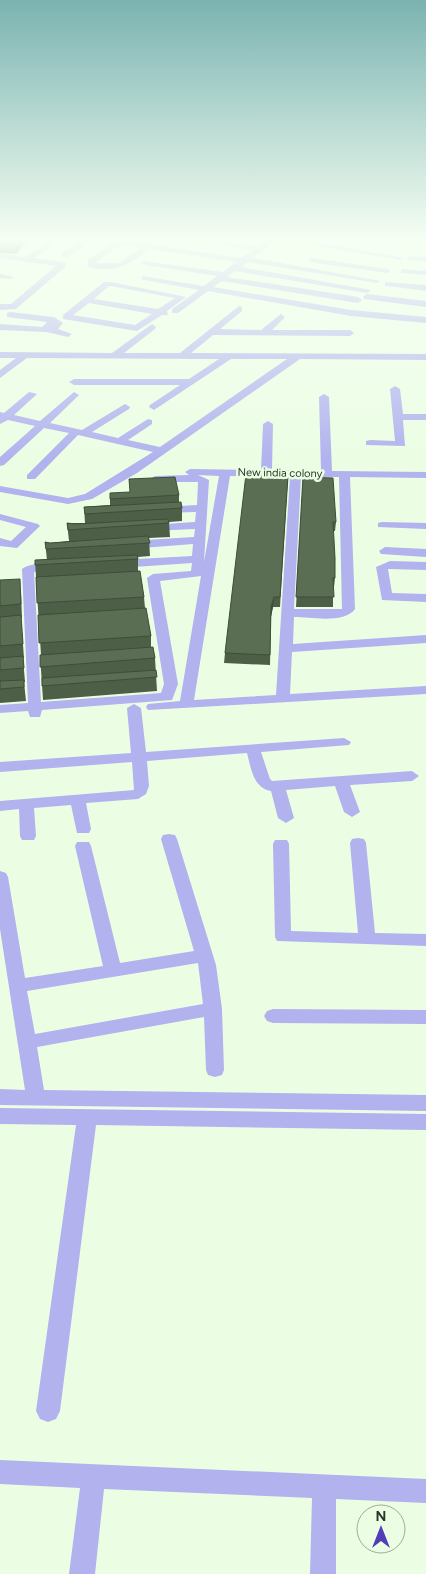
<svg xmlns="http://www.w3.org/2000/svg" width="426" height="1574" font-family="Figtree,sans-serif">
<rect width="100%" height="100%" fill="#ebfee4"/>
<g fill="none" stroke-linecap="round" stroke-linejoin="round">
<!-- minor -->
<g fill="#b1b2ee" fill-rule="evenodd">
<polygon points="50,241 59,241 34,258 63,262 66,262 66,266 16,309 0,310 0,304 11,304 56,266 0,258 0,254 25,257"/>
<polygon points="82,241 91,241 68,257 62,257 62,253"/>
<path d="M109 241H127L241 258 253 250 200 241H219L258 247 266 241H275L253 258 381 281 377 283 248 262 241 267 371 290 367 293 235 271 227 277 358 297 362 300 358 303 222 281 213 287 351 310 426 317V323L351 316 208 291 178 313H172V309L199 290 145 280H142V276L204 286 217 276 146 265 142 263 143 261 223 272 236 262 149 249C127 266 117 273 88 267V260L112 243ZM121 244 141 248 119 263H95Z"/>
<polygon points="290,241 307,241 404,258 400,260"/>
<polygon points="411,256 426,257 426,261 408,260 407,258"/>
<polygon points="312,258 387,269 391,271 387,273 309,262 309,258"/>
<polygon points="401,269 426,271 426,275 404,273 401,273"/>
<polygon points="0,274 14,277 10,279 0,278"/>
<path d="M104 282H111L186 297 167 311 168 315H162L137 331 63 319V315ZM109 286H111L175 298 158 309 94 299ZM89 303 152 314 135 325 73 315Z"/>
<polygon points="385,282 426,285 426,291 388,286 385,286"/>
<polygon points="367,294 426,301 426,307 364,299 363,297"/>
<polygon points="239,306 242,307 242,311 220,329 261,330 281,314 285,317 272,330 350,330 354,333 350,336 213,335 191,353 426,354 426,360 300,359 137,473 92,499 68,504 0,492 0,486 68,498 85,494 153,452 78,435 35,479 27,479 27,475 69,433 44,428 4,465 0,466 0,457 35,426 8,420 0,424 0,412 4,413 29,392 37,394 14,415 40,421 74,392 79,395 77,397 50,423 82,430 125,404 130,407 129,409 92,432 118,438 148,419 152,420 152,424 128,440 160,447 287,359 231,359 154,410 149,407 150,405 180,385 74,385 69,382 74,379 189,379 219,359 27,358 0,378 0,370 16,358 0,358 0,352 112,353 152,324 156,327 155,329 124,353 180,353"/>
<polygon points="10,312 54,317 63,323 58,329 72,334 68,337 47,332 0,330 0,324 42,327 47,322 7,317 7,313"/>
<polygon points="395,386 400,389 403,414 426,414 426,420 403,420 405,446 366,445 366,441 370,440 395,441 390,389"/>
<path d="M324 394 329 397 332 471 426 472V478L350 477 355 609C344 624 311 617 294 617L293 644 426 635V643L292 652 290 694 426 686V694L148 710 146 707 148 704 180 701 201 576 160 581 178 684 172 700 42 710 40 717H30L28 711 0 713V705L28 703 22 569C28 563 55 561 62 567L56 571 34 572 41 702 161 693 164 684 147 578 153 574 191 571 192 563 119 568 113 564 119 560 192 556 193 544 129 549 123 545 129 541 194 537 195 529 149 531 143 528 149 525 195 522 196 512 162 513 156 510 162 507 197 505 198 482H155L150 479 155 476 189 475 185 472 190 469 261 470 263 424 268 421 273 424 272 470H321L319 397ZM198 475 219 476 204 562 209 480ZM230 476 290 477 276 695 194 700ZM301 477H339L342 609H294Z"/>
<polygon points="0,514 38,524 40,526 17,548 0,546 0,538 11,541 26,527 0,520"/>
<polygon points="382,522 426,523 426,529 378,527 378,523"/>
<polygon points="385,547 426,549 426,557 381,554 379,551"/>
<polygon points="390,561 426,562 426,570 388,569 392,593 426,594 426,602 382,600 376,567"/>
<path d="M134 704 141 708 146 752 344 738 351 742 349 745 261 752 270 779 272 781 412 771 419 776 412 781 350 785 360 812 352 817 344 812 335 786 286 790 294 818 286 823 278 818 271 791C253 788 251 768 247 753L147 761 149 786 146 794 138 799 86 803 91 829 89 833H77L71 805 34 808 36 836 34 840H22L20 836 19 809 0 811V801L134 790 132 762 0 772V762L131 753 127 708Z"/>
<path d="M169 834 175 835 177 839 216 965 222 1009 224 1070 222 1075 215 1077 208 1075 206 1070 204 1017 37 1047 44 1090 426 1095V1111L0 1105V1089L25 1090 0 929V871L6 873 8 877 25 978 103 966 75 846 77 842H89L91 846 120 963 194 951 161 839 163 835ZM198 963 203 1004 35 1034 27 991Z"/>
<polygon points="358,838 364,839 366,843 375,933 426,934 426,946 277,941 275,937 273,844 275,840 287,840 289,844 291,931 358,933 350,843 352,839"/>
<polygon points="273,1009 426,1010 426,1024 273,1023 267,1021 264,1016 267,1011"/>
<polygon points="0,1108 426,1114 426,1130 96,1125 60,1411 56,1419 48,1422 40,1419 36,1411 76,1125 0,1124"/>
<polygon points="0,1460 426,1479 426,1503 336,1499 336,1574 310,1574 312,1498 104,1489 95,1574 69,1574 80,1488 0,1484"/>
</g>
</g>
<!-- wall -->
<g fill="#4d5f47">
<polygon points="0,241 28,241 16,254 0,253"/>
<polygon points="282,476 288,476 280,607 273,607 271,616 270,665 224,663 225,653"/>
<polygon points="303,477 336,522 335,531 333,531 335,578 334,587 333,587 333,607 296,607"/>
<polygon points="110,493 179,495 179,502 182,508 182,521 169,522 170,537 149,538 150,556 138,557 138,571 144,597 145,608 151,636 151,647 155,658 157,691 43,700 40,655 41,655 36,577 35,560 47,560 45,542 50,543 69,541 67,523 85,523 84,507 110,505"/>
<polygon points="0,580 21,593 22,618 21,618 24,658 23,658 25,682 24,682 26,701 0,703"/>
</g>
<!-- shaded-wall -->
<g fill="#3f4d3a">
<polygon points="21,241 28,241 16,254 15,247"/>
<polygon points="274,597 273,607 271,617 271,607"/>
</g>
<!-- building -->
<g fill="#5a6e53" stroke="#3f4d3a">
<polygon points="0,241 21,241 15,247 0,246"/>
<polygon points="246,474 282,474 282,476 288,476 280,597 274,597 271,607 270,655 225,653"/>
<polygon points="175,477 179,495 110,499 110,493 130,492 129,479"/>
<polygon points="303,477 333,478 336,522 333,522 335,558 335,578 333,578 334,597 296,597"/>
<polygon points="181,502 182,508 85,514 84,507"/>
<polygon points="168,519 169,523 68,530 67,523 76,524"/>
<polygon points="148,536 150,543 46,549 45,542 50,543"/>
<polygon points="137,555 138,559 35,565 35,560"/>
<polygon points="140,571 144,597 37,603 36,577"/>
<polygon points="20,579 21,604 0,606 0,580"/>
<polygon points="146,608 151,636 39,643 38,615"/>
<polygon points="21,615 23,644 0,646 0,617"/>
<polygon points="153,647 155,658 40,667 40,655"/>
<polygon points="23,656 24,668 0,670 0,658"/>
<polygon points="156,670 157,677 42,686 42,678"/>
<polygon points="24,680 24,687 0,689 0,681"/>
</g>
<!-- sky -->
<linearGradient id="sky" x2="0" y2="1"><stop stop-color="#7ab3b1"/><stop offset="0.52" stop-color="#f6fff3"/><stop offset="1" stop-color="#f6fff3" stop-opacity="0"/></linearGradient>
<rect width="426" height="461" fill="url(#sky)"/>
<g text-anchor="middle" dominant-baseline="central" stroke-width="5" stroke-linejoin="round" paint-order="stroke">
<!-- far-street labels -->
<g font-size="11" fill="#2b3428" stroke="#ebfee4">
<text transform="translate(280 473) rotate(1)">New india colony</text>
</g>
</g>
<!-- north arrow -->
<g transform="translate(381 1529)"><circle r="24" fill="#ebfee4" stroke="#9ead99"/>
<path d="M0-4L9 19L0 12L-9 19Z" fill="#513eb6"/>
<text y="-8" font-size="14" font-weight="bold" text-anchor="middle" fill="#2b3428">N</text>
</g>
</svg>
